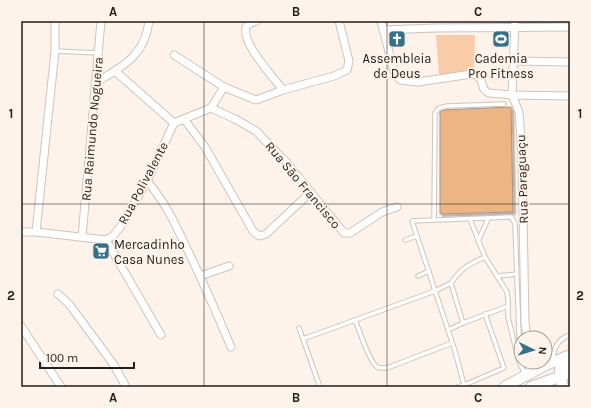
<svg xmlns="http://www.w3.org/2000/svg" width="591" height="408" font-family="Karla,sans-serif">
<defs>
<filter id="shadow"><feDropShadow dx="2.5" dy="2.5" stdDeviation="0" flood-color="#0004"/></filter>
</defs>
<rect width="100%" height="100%" fill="#fef3ea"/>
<!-- park -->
<polygon fill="#f9cca7" points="436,35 475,35 474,71 439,75"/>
<!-- building -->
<polygon fill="#edb484" stroke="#a0968e" filter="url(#shadow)" points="511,107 513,212 440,214 440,112 443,110"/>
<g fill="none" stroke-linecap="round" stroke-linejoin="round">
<!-- lane casing -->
<g stroke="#cec4bb" stroke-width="5.5">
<g id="lane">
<polyline points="55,51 98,53"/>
<polyline points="470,219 485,257"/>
<polyline points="434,220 435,113 439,108 447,106 504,104"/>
<polyline points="405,240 417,236"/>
<polyline points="478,241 488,219"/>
<polyline points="418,276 429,271"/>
<polyline points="497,276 517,274"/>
<path d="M451 283C462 267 468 265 485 257L507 292 508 300V317L519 362 525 374"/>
<polyline points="485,314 504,368 464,385 455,351 412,221 511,217 515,223 519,336 521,347"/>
<path d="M355 320C360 331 368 359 376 366 379 369 383 368 387 368L452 343"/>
<polyline points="299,328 303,339"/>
<polyline points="448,330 463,323"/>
<path d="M552 361C554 349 557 339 570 335"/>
<polyline points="525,362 529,373"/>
<polyline points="320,387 303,339 435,291 451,283 463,323 508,306"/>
<polyline points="458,387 464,385"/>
</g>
</g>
<!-- street casing -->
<g stroke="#cec4bb" stroke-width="9">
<g id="street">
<path d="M257 21C253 22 248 23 246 27 241 43 274 78 283 90"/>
<path d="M381 21 394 71 400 80 418 82 472 74C487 77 478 89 489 93L512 95 570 96"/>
<polyline points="515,21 512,95 519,112 522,158 525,322 527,338"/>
<polyline points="383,30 435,28 570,27"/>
<polyline points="174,55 224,87 256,100 283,90 334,76 347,70 349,61 339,21"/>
<polyline points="513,61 570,62"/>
<polyline points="115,71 174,123"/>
<path d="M95 83C123 66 145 56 149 21"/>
<polyline points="211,108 235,119 256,131 287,163 344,233 350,233 382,212 397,207"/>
<polyline points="184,119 205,147 253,231 259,236 266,234 311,192"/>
<path d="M147 181C165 202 176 225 187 249 203 281 217 314 231 347"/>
<polyline points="21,232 36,232 106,240 113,236 121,226 147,181 174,123 211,108 224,87"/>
<polyline points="36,232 55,51 55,21"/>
<polyline points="82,237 101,21"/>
<polyline points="106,240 161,335"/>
<polyline points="200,276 229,266"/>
<polyline points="58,294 69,304 114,365 126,387"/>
<polyline points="21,326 61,387"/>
</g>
</g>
<!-- secondary casing -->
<g stroke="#cec4bb" stroke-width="12">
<g id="secondary">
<polyline points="504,387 546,365 570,355"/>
<polyline points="531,387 570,373"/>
<polyline points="563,387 560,377 560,369 570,363"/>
</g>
</g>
<!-- lane -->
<use href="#lane" stroke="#fff" stroke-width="3.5"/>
<!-- street -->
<use href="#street" stroke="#fff" stroke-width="7"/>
<!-- secondary -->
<use href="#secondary" stroke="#fff" stroke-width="10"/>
</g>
<!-- grid -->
<path fill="none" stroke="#221e1b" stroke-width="1" stroke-opacity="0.55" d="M204 21V387M387 21V387M21 204H570"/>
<!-- icons -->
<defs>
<g id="church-square" transform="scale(0.9)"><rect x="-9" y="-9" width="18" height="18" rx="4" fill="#357289" stroke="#fef3ea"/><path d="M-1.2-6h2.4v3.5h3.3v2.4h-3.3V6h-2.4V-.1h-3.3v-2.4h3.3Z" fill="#fff"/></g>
<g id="stadium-square" transform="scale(0.9)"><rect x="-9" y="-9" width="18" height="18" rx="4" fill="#357289" stroke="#fef3ea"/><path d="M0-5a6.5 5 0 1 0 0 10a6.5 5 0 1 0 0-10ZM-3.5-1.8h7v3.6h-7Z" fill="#fff"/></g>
<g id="supermarket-square" transform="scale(0.9)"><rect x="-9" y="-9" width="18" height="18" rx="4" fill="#357289" stroke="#fef3ea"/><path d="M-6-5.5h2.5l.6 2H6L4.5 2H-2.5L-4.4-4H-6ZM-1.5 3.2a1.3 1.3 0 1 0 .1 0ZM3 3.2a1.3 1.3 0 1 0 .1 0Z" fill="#fff"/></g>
</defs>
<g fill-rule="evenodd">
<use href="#church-square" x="397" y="39"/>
<use href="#stadium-square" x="501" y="39"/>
<use href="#supermarket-square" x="101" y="251"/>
</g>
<g text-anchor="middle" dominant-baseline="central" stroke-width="3.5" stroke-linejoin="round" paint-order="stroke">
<!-- poi labels -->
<g font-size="13" fill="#221e1b" stroke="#fef3ea">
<text x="397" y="58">Assembleia<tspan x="397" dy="15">de Deus</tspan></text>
<text x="501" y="58">Cademia<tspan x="501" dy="15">Pro Fitness</tspan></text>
<text x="114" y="244" text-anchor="start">Mercadinho<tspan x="114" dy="15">Casa Nunes</tspan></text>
</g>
<!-- street labels -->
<g font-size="13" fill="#221e1b" stroke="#fef3ea">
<text transform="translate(92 129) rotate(-85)">Rua Raimundo Nogueira</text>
<text transform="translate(522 179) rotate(-92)">Rua Paraguaçu</text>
<text transform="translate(143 183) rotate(-62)">Rua Polivalente</text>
<text transform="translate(303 185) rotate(50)">Rua São Francisco</text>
</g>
</g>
<!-- border -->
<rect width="591" height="408" fill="none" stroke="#fef3ea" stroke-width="44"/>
<!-- north arrow -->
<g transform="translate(533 350) rotate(95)"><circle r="19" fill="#fef3ea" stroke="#a69e97"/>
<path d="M0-3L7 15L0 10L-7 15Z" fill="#357289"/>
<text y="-6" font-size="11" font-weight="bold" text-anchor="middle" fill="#221e1b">N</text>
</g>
<!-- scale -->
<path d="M40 362v6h94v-6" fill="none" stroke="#221e1b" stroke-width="2"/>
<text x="46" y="362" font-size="12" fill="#221e1b" stroke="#fef3ea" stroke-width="3" paint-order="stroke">100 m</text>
<rect x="22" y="22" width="547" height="364" fill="none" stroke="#221e1b" stroke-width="1.5"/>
<g font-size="13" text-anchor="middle" font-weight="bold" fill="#221e1b">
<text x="113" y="16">A</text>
<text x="296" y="16">B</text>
<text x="478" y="16">C</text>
<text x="11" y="118">1</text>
<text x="580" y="118">1</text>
<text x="11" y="300">2</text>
<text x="580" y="300">2</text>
<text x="113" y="402">A</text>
<text x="296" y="402">B</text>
<text x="478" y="402">C</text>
</g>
</svg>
